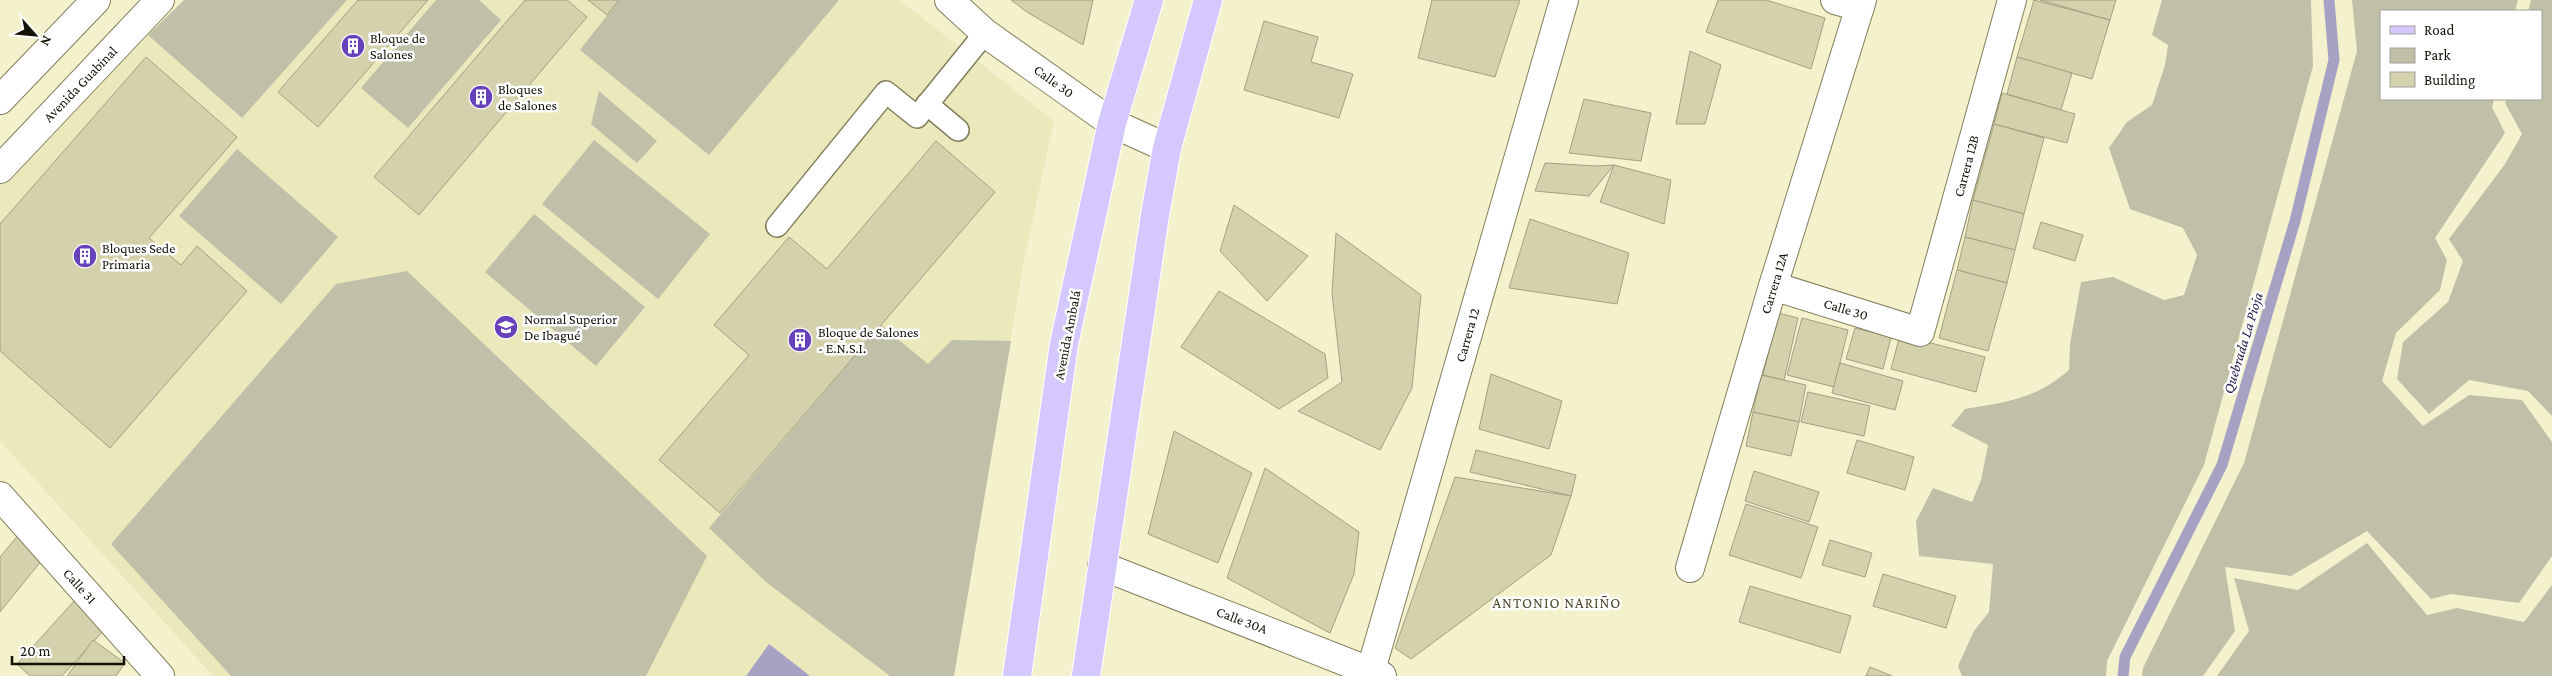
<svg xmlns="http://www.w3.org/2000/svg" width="2552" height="676" font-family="'Crimson Pro',serif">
<rect width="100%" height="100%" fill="#f4f2cd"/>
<!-- built -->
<polygon fill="#ebe8bc" points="184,0 900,0 1054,121 1023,265 954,676 213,676 0,441 0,184 74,107"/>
<!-- green -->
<g fill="#c0bfa8">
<polygon points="184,0 347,0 242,118 148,35"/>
<polygon points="436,0 479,0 501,20 408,128 361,88"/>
<polygon points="619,0 839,0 709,155 580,50"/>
<path d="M2162 0H2311L2313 66 2204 465 2107 661 2106 676H1962L1958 666 1974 631 1989 612 1993 564 1919 556 1916 521 1933 488 1972 502 1981 480 1988 445 1951 426 1965 409C2008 402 2035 399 2069 370L2070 344 2081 282 2113 277 2164 300 2184 295 2197 255 2183 228 2130 209 2109 148 2127 122 2152 105 2165 65 2168 45 2152 35Z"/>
<polygon points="2352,0 2518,0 2515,11 2381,11 2381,99 2494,99 2492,107 2505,133 2435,238 2447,260 2440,290 2396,333 2382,381 2423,426 2469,395 2522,400 2552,442 2552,556 2519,603 2451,594 2431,599 2367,531 2291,576 2225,567 2235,631 2203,676 2142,676 2143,668 2244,463 2357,51"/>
<polygon points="2531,0 2552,0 2552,416 2528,391 2469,380 2429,414 2397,379 2403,342 2448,302 2463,261 2449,239 2505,164 2522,134 2505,103 2507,99 2541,99 2541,11 2528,11"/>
<polygon points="599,91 657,141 637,163 591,124"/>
<polygon points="594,140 710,234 658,299 542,204"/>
<polygon points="237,149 338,237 281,304 179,216"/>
<polygon points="534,214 645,307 596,366 485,272"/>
<polygon points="407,271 707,556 646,676 231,676 111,544 336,284"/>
<polygon points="881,325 928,364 952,340 1011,341 954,676 890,676 766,582 709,528"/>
<polygon points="2367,543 2427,615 2457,608 2524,622 2552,585 2552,676 2217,676 2249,631 2234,578 2298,590"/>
</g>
<!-- water -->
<polygon fill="#a7a1c3" points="769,644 810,676 746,676"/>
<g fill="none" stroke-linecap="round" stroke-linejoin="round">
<!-- stream -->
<polyline stroke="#a7a1c3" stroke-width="11" points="2123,676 2125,657 2222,465 2295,221 2334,60 2329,0"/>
</g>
<!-- building -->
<g fill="#d4d2ad" stroke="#a3a17e">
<polygon points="358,0 428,0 318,127 278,92"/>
<polygon points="525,0 567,0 587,17 419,215 374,177"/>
<polygon points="588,0 619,0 607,15"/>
<polygon points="1011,0 1093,0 1083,45 1027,12"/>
<polygon points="1432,0 1520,0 1495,77 1418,58"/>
<polygon points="1718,0 1766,0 1825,18 1811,69 1706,32"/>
<polygon points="2034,0 2110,20 2092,79 2017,57"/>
<polygon points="2040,0 2116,0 2110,20"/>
<polygon points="1264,21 1318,37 1311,62 1353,74 1339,118 1244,90"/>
<polygon points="1690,51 1721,65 1705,124 1676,124"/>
<polygon points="146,57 237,137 149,238 181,265 197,246 247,291 110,448 0,351 0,224"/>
<polygon points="2017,57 2072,73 2061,110 2007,94"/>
<polygon points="2002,93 2075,114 2067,143 1994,124"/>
<polygon points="1584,99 1651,113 1641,161 1569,153"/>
<polygon points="1994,124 2044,138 2024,214 1973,200"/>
<polygon points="936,141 995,192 720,513 659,460 749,355 714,325 789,237 827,269"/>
<polygon points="1545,163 1597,166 1614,165 1589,196 1535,191"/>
<polygon points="1614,165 1671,180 1664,224 1600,202"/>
<polygon points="1973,200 2024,214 2015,250 1965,237"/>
<polygon points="1234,205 1308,256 1267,301 1220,251"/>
<polygon points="1530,219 1629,253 1617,304 1509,288"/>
<polygon points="2041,222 2083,235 2075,261 2033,248"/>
<polygon points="1336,233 1421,295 1412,388 1380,450 1298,411 1342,382 1332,293"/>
<polygon points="1965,237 2015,250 2007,283 1957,270"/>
<polygon points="1957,270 2007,283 1988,351 1939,338"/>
<polygon points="1219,291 1325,354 1328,378 1279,409 1181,347"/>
<polygon points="1778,313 1798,318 1784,380 1763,375"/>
<polygon points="1802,318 1848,330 1834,387 1787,375"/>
<polygon points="1855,328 1891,337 1883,369 1846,359"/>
<polygon points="1900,335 1985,357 1976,392 1891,369"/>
<polygon points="1840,363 1903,381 1895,410 1832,393"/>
<polygon points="1491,374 1562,401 1549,449 1479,429"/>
<polygon points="1761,375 1806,385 1799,422 1753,412"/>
<polygon points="1808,392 1870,406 1864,436 1801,422"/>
<polygon points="1753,412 1799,422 1791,456 1746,446"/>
<polygon points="1174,431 1252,473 1218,563 1148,534"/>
<polygon points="1857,440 1914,457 1905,490 1847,473"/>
<polygon points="1476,450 1576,475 1571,496 1470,472"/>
<polygon points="1265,468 1359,532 1354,574 1330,633 1227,578"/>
<polygon points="1754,471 1819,492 1809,522 1745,501"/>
<polygon points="1455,477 1571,496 1551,555 1411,659 1395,648"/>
<polygon points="1746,504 1818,527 1801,578 1729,555"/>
<polygon points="20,533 46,555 0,612 0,557"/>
<polygon points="1830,540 1872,553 1865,577 1822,565"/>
<polygon points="1883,574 1956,596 1946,628 1873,606"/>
<polygon points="1750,586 1851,616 1840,653 1739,622"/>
<polygon points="76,599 107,627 62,676 30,676 17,664"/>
<polygon points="93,640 125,663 116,676 67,676"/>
<polygon points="1870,667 1892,676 1866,676"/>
</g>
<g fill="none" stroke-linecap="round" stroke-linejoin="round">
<!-- lane casing -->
<g stroke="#817e5d" stroke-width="24">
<g id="lane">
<polyline points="927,104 958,130"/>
<polyline points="777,226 886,92 917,117 985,33"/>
</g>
</g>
<!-- street casing -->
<g stroke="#817e5d" stroke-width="30">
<g id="street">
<polyline points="949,0 985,33 1112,123 1167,148"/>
<polyline points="1835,0 1860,7"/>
<polyline points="1773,286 1920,332 2012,0"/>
<polyline points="0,496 160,676"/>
<polyline points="1102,566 1382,676"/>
<polyline points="1690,568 1773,286 1862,0"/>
<polyline points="1371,670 1564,0"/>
</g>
</g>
<!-- secondary casing -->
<g stroke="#817e5d" stroke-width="30">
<g id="secondary">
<polyline points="0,100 96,0"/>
<polyline points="0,169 160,0"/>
</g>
</g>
<!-- primary casing -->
<g stroke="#fff" stroke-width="30">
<g id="primary">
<polyline points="1017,676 1064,344 1112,123 1149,0"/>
<polyline points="1086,676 1155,215 1167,148 1208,0"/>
</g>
</g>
<!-- lane -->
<use href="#lane" stroke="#fff" stroke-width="21"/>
<!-- street -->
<use href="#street" stroke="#fff" stroke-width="28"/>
<!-- secondary -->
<use href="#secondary" stroke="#fff" stroke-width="28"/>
<!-- primary -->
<use href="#primary" stroke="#d4c8fe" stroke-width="28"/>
</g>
<!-- icons -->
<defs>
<g id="building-disc" transform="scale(1.25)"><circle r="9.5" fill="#6641b9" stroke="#fff"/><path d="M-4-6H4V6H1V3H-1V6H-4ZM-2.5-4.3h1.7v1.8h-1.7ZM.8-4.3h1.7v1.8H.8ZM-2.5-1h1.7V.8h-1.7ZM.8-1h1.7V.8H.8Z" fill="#fff"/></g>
<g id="university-disc" transform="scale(1.25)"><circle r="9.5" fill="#6641b9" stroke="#fff"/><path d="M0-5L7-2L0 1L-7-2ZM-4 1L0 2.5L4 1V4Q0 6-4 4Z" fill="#fff"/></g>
</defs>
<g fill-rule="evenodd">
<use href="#building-disc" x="353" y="46"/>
<use href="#building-disc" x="481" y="97"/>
<use href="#building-disc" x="85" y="256"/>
<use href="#university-disc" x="506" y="327"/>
<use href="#building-disc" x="800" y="340"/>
</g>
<g text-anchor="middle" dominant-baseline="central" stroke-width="5" stroke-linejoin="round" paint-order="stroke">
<!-- poi labels -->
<g font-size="14" fill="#131206" stroke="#fff" text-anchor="start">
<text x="370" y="38">Bloque de<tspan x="370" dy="16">Salones</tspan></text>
<text x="498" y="89">Bloques<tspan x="498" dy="16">de Salones</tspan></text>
<text x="102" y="248">Bloques Sede<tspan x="102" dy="16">Primaria</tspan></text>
<text x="524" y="319">Normal Superior<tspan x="524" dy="16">De Ibagué</tspan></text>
<text x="818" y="332">Bloque de Salones<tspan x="818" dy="16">- E.N.S.I.</tspan></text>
</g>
<!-- street labels -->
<g font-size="14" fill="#131206" stroke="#fff">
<text transform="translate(1054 81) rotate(36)">Calle 30</text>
<text transform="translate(80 84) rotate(-46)">Avenida Guabinal</text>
<text transform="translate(1966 166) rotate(-75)">Carrera 12B</text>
<text transform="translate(1774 283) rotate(-73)">Carrera 12A</text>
<text transform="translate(1846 309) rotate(17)">Calle 30</text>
<text transform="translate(1067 335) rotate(-79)">Avenida Ambalá</text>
<text transform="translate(1467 335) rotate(-74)">Carrera 12</text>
<text transform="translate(80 586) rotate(48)">Calle 31</text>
<text transform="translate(1242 620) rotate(21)">Calle 30A</text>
</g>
<!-- water labels -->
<g font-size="15" font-style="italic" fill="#2f2350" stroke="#fff">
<text transform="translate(2243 343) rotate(-73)">Quebrada La Pioja</text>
</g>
<!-- neighbourhood labels -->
<g font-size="15" letter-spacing="1" fill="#514e2f" stroke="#fff">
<text x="1557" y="603">ANTONIO NARIÑO</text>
</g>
</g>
<!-- legend -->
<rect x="2380" y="10" width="162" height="90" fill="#ffffff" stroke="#a1a09b"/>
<rect x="2390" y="26" width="25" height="8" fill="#d4c8fe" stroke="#a1a09b"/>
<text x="2424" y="35" font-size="15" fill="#131206">Road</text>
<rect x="2390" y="48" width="25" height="15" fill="#c0bfa8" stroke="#a1a09b"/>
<text x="2424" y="60" font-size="15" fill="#131206">Park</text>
<rect x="2390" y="72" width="25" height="15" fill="#d4d2ad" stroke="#a1a09b"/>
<text x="2424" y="85" font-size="15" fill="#131206">Building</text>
<!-- north arrow -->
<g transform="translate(35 35) rotate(117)" stroke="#ffffff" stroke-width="4" paint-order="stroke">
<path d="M0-4L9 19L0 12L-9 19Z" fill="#131206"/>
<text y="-8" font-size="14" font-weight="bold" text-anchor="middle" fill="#131206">N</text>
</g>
<!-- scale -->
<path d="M12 656v8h112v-8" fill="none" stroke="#131206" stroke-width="2.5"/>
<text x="20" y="656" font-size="15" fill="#131206" stroke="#ffffff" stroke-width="4" paint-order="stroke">20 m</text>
</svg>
